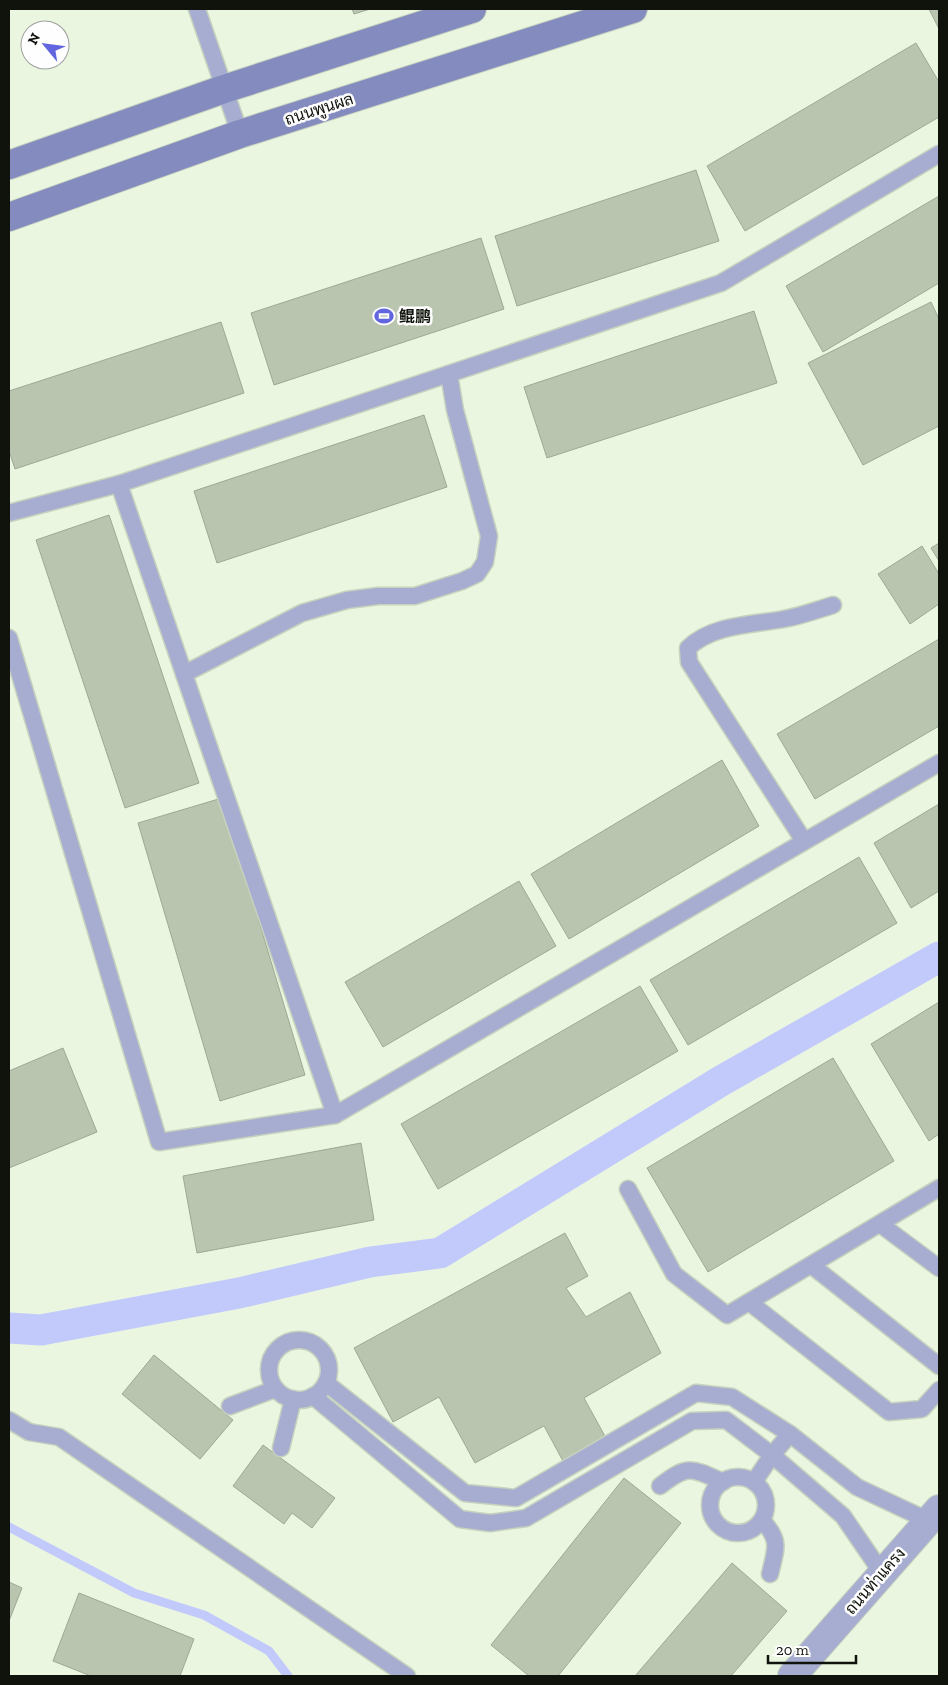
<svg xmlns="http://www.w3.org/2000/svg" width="948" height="1685" font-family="'Zilla Slab','Noto Sans SC',Sarabun,serif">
<rect width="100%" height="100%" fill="#eaf6e0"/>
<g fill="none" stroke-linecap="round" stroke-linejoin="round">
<!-- stream -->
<polyline stroke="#c2cafb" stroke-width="9" points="9,1527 134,1593 204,1615 269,1651 288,1676"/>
<!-- canal -->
<polyline stroke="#c2cafb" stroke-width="31" points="9,1328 41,1330 239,1293 370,1262 440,1253 721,1081 939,957"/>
</g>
<!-- building -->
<g fill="#b9c5af" stroke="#9da994">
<polygon points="352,9 370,9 354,14"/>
<polygon points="929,9 939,9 939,29"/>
<polygon points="916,43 939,82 939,117 745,231 707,166"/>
<polygon points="696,170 719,241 517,306 495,236"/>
<polygon points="939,196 939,283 823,352 786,286"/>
<polygon points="481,238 504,309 274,385 251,313"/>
<polygon points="931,302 939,319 939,426 863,465 808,363"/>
<polygon points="754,311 777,383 547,458 524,387"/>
<polygon points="221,322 244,393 15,469 9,451 9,391"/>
<polygon points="424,415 447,487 217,563 194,491"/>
<polygon points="109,515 199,783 125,808 36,540"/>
<polygon points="939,543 939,561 931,548"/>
<polygon points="922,546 939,574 939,604 910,624 878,574"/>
<polygon points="939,639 939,726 815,799 777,734"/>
<polygon points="722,760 759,826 569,939 531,874"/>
<polygon points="222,798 305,1075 220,1101 138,823"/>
<polygon points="939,804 939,891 911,908 874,843"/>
<polygon points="859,857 897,923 688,1045 650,980"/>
<polygon points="519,881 556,946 383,1047 345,982"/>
<polygon points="640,986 678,1051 438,1189 401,1124"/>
<polygon points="939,1002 939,1134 929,1141 871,1044"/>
<polygon points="63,1048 97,1132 9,1168 9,1071"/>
<polygon points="833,1058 894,1161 708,1272 647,1168"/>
<polygon points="361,1143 374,1220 197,1253 183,1176"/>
<polygon points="565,1233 588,1276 566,1288 586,1317 630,1292 661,1353 584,1398 606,1438 563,1461 544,1426 475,1463 439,1397 393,1422 354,1348"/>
<polygon points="154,1355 233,1420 200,1459 122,1394"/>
<polygon points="263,1445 335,1498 312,1528 292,1513 284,1524 233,1486"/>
<polygon points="624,1478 681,1523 558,1676 529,1676 491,1645"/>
<polygon points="732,1563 787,1611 731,1676 635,1676"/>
<polygon points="9,1582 22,1588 9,1621"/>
<polygon points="79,1593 194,1639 180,1676 91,1676 53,1661"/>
</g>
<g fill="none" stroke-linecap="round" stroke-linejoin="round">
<!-- service casing -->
<g stroke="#c7d2be" stroke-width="19">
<g id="service">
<polyline points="197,9 240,134"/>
<polyline points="119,484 335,1115"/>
<polyline points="9,513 119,484 721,283 939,154"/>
<polyline points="9,638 159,1142 335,1115 939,763"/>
<polyline points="184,674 302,613 347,600 378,596 415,596 462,581 477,574 485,562 489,536 455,410 449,374"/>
<path d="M804 841 689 662 688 648C713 624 752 625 784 619 801 616 817 610 833 605"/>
<polyline points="628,1189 674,1274 727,1315 939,1188"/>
<polyline points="880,1224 939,1268"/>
<polyline points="811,1265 939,1366"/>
<polyline points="749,1302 889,1412 922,1409 939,1390"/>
<circle cx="299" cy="1370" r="30"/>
<polyline points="326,1383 465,1493 516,1498 696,1393 732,1397 790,1434 857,1487 927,1520"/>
<polyline points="313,1396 460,1519 490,1523 526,1518 692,1421 726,1420 772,1455 843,1516 882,1573"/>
<polyline points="230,1406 275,1389"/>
<polyline points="9,1420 29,1432 59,1437 407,1676"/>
<polyline points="281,1448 293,1399"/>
<circle cx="738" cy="1505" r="28"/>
<polyline points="754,1482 772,1455 790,1434"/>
<path d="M660 1486C688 1464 692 1468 723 1482"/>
<path d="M762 1520C781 1541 776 1548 770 1574"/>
</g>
</g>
<!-- minor casing -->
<g stroke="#c7d2be" stroke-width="30">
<polyline id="minor" points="792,1676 939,1509"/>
</g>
<!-- secondary casing -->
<g stroke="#c7d2be" stroke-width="30">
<g id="secondary">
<polyline points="9,165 224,89 472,9"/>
<polyline points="9,217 240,134 633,9"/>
</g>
</g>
<!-- service -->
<use href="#service" stroke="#a7add1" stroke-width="16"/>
<!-- minor -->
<use href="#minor" stroke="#a7add1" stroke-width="28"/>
<!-- secondary -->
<use href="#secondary" stroke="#838bbf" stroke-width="28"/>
</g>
<!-- icons -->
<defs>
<g id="stadium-bare" transform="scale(1.5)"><path d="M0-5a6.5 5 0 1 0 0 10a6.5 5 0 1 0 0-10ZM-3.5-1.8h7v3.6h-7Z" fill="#6166de" stroke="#fefefe" stroke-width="2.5" paint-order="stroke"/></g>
</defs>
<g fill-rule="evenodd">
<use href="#stadium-bare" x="384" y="316"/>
</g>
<g text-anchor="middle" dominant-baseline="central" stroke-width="5" stroke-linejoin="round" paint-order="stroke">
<!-- street labels -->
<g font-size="16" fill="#0f130b" stroke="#fefefe">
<text transform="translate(319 109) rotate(-18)">ถนนพูนผล</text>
<text transform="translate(875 1581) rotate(-49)">ถนนท่าแครง</text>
</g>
<!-- poi labels -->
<g font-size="16" font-weight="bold" fill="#0f130b" stroke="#fefefe" text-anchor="start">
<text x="399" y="316">鲲鹏</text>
</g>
</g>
<!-- border -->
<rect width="948" height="1685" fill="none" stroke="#0f130b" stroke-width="20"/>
<!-- north arrow -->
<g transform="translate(45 45) rotate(299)"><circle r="24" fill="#fefefe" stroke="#9ea09d"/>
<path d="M0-4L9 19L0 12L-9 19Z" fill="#6166de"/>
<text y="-8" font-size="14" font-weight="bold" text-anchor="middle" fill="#0f130b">N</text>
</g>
<!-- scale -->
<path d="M768 1655v8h88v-8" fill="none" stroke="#0f130b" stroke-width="2.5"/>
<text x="776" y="1655" font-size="15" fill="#0f130b" stroke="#fefefe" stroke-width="4" paint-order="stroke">20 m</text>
</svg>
